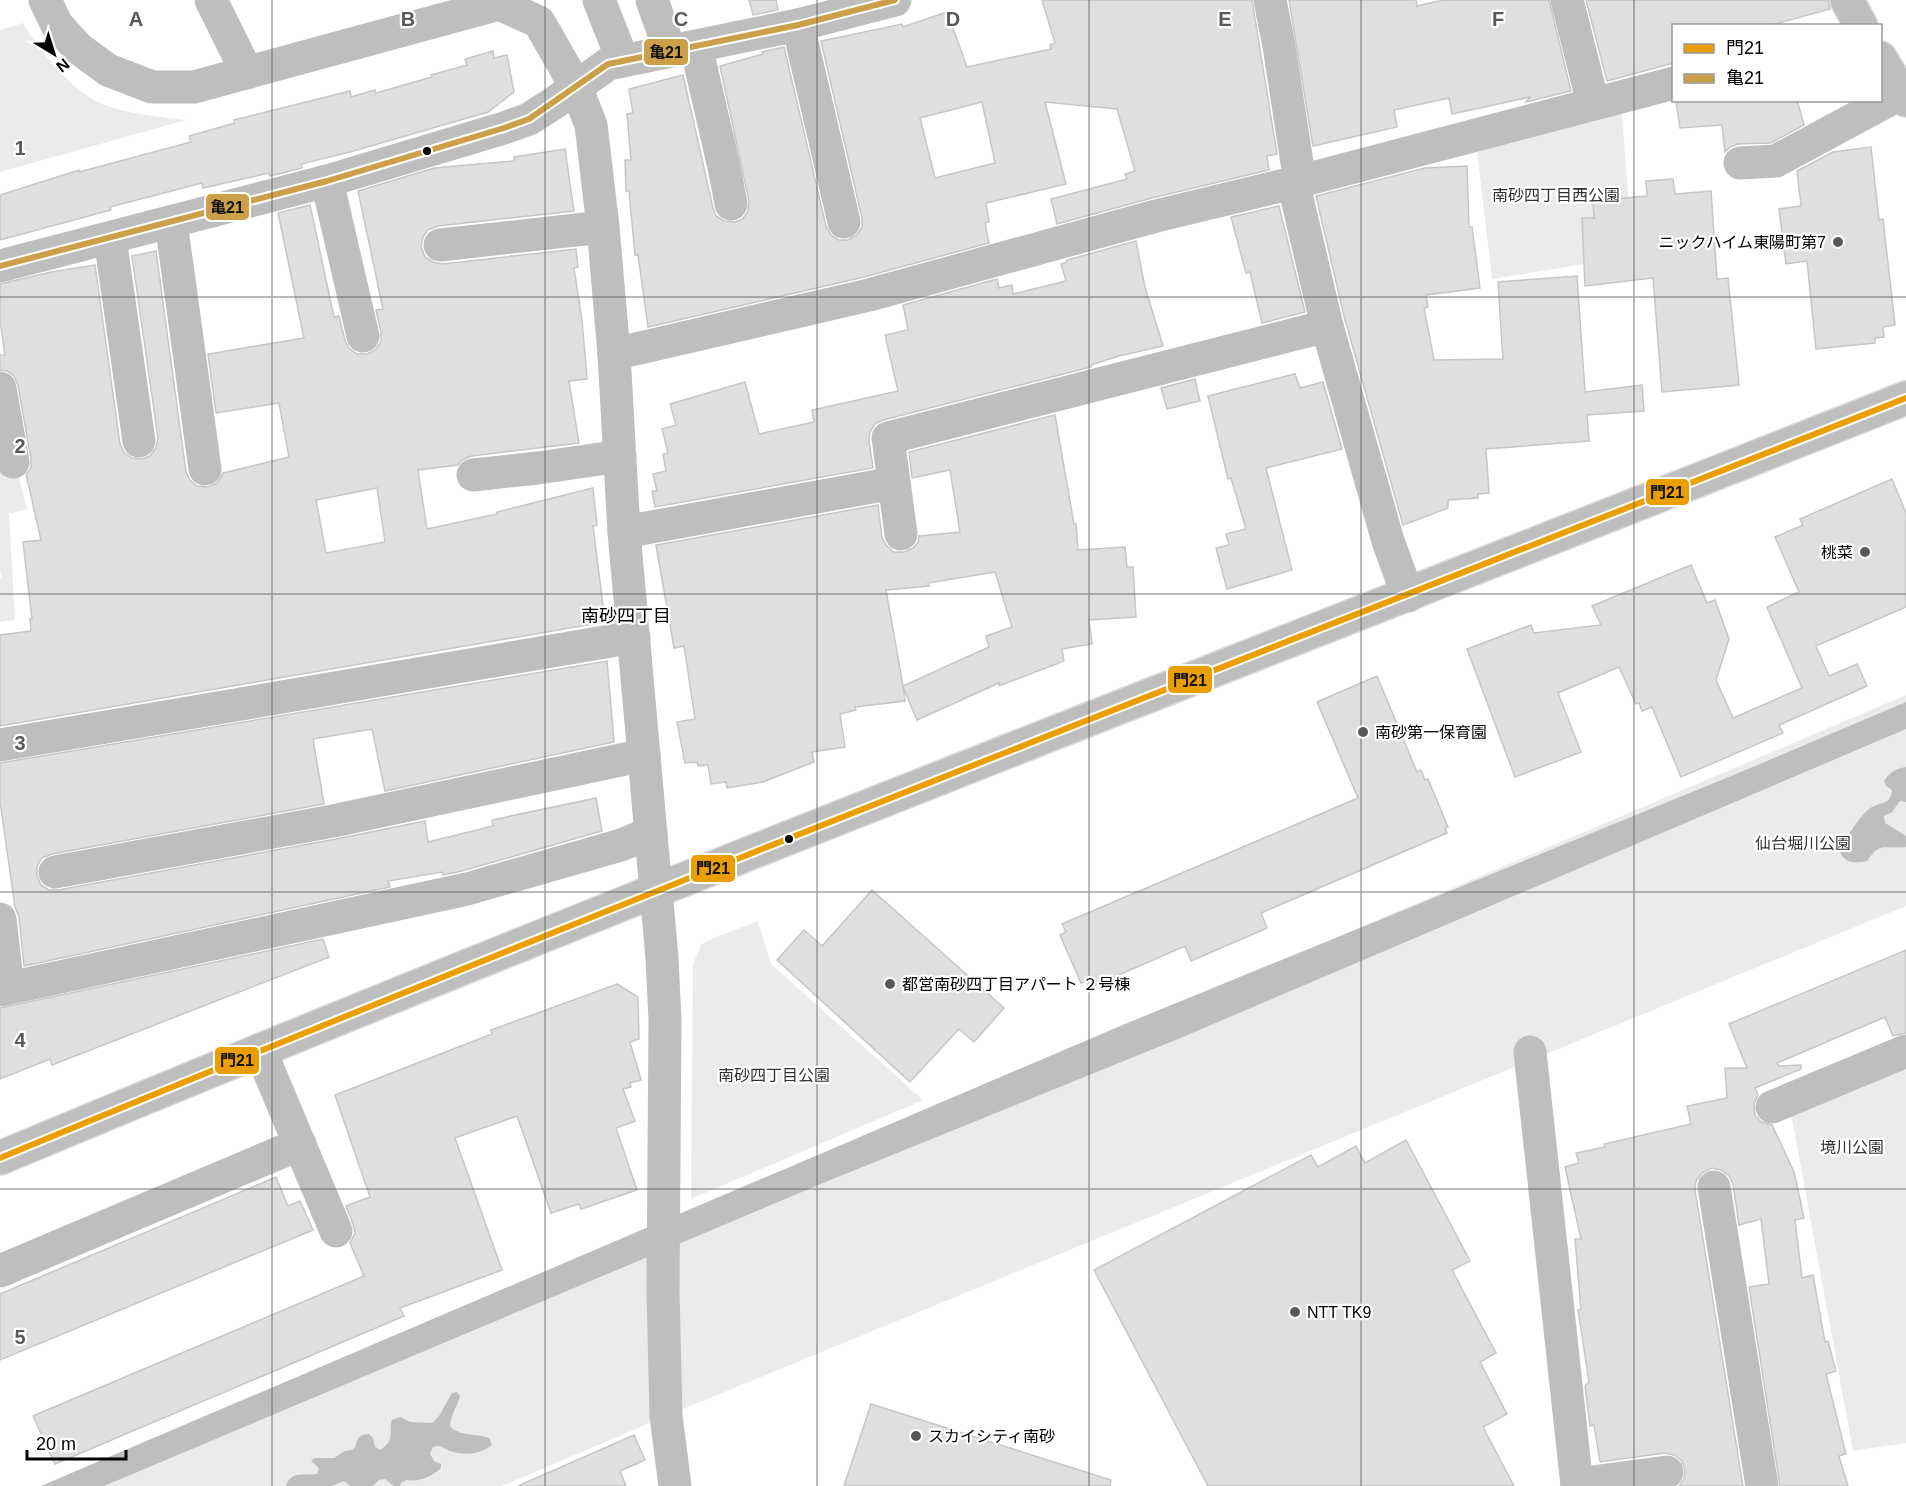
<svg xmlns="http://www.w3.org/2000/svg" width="1906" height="1486" font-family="Helvetica,'Noto Sans JP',sans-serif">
<rect width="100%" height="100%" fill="#fff"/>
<!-- green -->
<g fill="#ebebeb">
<path d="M23 23C39 50 74 94 104 105 129 114 159 117 186 120L0 172V30Z"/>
<polygon points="1621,104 1633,256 1492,279 1476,142"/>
<polygon points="16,467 27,509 9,514 15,620 0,622 0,579 2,578 0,570 0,471"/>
<polygon points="1906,695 1906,906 666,1416 502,1486 41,1486 689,1213"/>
<polygon points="758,921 771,964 923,1100 691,1199 693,964 701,945 709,940"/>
<polygon points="1906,1065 1906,1443 1853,1451 1791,1113"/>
</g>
<!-- water -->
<g fill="#bebebe">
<polygon points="1906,702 1906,729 1178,1039 828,1181 104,1486 41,1486 1125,1024 1741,772"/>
<path d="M1906 767V802L1900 801 1892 812 1884 816 1885 823 1906 836V847C1885 850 1881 840 1867 861 1854 864 1842 863 1839 848 1847 838 1861 813 1872 807 1881 802 1891 805 1892 790L1886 786 1884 781C1890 772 1895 769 1906 767Z"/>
<path d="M457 1392 460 1396C457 1408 451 1413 450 1426 460 1437 475 1433 489 1438L492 1445C477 1457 455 1456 440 1446L433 1447 430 1454 434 1461 441 1464V1468C431 1477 420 1482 406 1480L401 1483 400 1486H394L385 1479 379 1480 373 1486H350L344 1481 332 1486H286C291 1470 304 1476 317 1474L319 1468 311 1461 315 1458H334L345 1451 352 1450 355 1447 358 1438 362 1435 369 1434 373 1438 375 1447 380 1450C396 1440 388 1433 392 1420L400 1417 410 1422 432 1423 439 1416 452 1393Z"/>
</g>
<!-- building -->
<g fill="#dfdfdf" stroke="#c6c6c6" stroke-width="1.5" fill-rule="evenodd">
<polygon points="749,0 776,0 778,10 753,15"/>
<path d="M1042 0H1252L1277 154 1267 156 1269 170 1152 198 1057 224 1051 199 1127 179 1125 174 1135 171 1117 109 1045 102 1066 184 986 203 989 222 985 223 989 243 864 277 648 327 638 255H635L629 191H626L625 160H631L627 114 633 113 629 89 683 75 713 208 716 216 724 221 735 222 743 219 748 211 749 201 720 66 763 54 762 52 784 47 826 226 831 235 839 240H848L857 235 862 227V218L821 41 902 24 903 27 947 12 967 67 1051 49 1050 45 1055 43ZM982 102 995 163 935 178 920 118Z"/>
<polygon points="1289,0 1416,0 1417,6 1443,0 1549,0 1571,91 1526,102 1530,97 1452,114 1449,98 1394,110 1397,127 1313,146"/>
<polygon points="1586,0 1828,0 1830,9 1768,26 1674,26 1674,63 1607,81"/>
<polygon points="493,51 494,58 507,55 514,92 488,112 350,152 301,164 302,168 270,176 269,173 203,188 202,183 110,207 111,210 0,240 0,195 79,170 79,172 191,142 189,136 235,123 234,120 350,91 351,97 375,90 376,93 432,77 431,75 467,65 465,59"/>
<polygon points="1680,100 1797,100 1804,125 1771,143 1738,144 1730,147 1725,152 1722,125 1680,128 1676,102"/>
<polygon points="1871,147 1879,220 1883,219 1895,325 1883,327 1884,337 1875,338 1875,343 1816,349 1807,261 1786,264 1779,209 1801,206 1797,171 1833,152"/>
<path d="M565 149 574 211 438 226 428 230 423 237 421 246 425 257 433 262 442 264 576 249 578 267 574 268 582 320 587 379 569 381 579 443 471 456 462 460 458 465 418 470 427 529 497 514V512L593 488 597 525 593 526 605 622 0 726V635L31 631 30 619H32L23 542 41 540 26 474 31 468V459L18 385 14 376 7 371 0 370V355H5L0 320V284L51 272 95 265 120 444 124 452 132 458 142 459 150 456 156 448 158 438 132 256 156 251 186 472 190 480 197 486 208 487 217 483 223 473 289 457 279 403 216 413 208 354 304 338 278 213 310 205 334 317 339 316 345 340 349 348 357 354H367L375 350 381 342V332L376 310 383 309 358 191 434 168 514 161V157ZM377 488 385 542 326 553 316 500Z"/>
<polygon points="1467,166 1469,227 1472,227 1480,288 1426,295 1428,307 1424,308 1434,360 1503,359 1498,282 1577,276 1585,392 1642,385 1644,411 1587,415 1589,441 1486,449 1489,493 1478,494 1478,498 1448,500 1448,508 1403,525 1344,316 1316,196 1425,168"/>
<polygon points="1673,179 1675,194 1711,191 1717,279 1728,278 1739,385 1662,392 1653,278 1585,286 1582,218 1594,218 1593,201 1647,196 1646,181"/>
<polygon points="1279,206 1305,312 1262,323 1250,272 1246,273 1231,217"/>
<polygon points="1136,241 1145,287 1163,346 1119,356 1091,365 1091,367 883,420 875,424 870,432 869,441 873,468 655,507 652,491 657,491 653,474 666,471 663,454 668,453 662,429 676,425 670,404 745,382 759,434 814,422 812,410 898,391 885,335 908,330 903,305 997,279 999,288 1012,285 1013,294 1066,281 1061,264 1067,262 1067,260"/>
<polygon points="1295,374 1300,388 1323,382 1342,449 1266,468 1292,570 1227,589 1216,548 1229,545 1226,534 1246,529 1231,478 1228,479 1208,396"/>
<polygon points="1195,379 1200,401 1167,409 1161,388"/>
<path d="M1055 415 1074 524H1076L1078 550 1125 547 1127 567H1133L1136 617 1089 620 1092 644 1062 649 1064 661 999 686V683L917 720 903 687 905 701 855 707 856 710 840 714 845 747 812 752 814 762 763 782 727 788 726 782 711 784 708 765 698 766 697 762 685 763 677 722 695 719 684 646 674 648 656 545 878 505 882 537 886 545 894 552H904L913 548 918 542 919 536 960 532 950 470 912 478 909 452ZM995 572 1012 627 986 636 989 647 903 686 886 590 929 586 928 583Z"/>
<polygon points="1892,479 1906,513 1906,607 1816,646 1829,676 1857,664 1867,686 1779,725 1783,733 1681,777 1652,707 1642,711 1639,703 1636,704 1619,667 1558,693 1581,752 1515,777 1467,649 1531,625 1534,633 1601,625 1592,606 1691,565 1707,603 1715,600 1729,639 1716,680 1733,718 1802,688 1767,607 1799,592 1775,537 1803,525 1800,519"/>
<polygon points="607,661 614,742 385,791 372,729 313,739 324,804 52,854 42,858 37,866 37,875 41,885 49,890 58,890 336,839 425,821 428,842 493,826 492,820 596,798 602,831 462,871 443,875 442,872 388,881 390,887 24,966 19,917 15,907 0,801 0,763"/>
<polygon points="1377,676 1417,772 1421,770 1425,780 1428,779 1448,827 1445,828 1447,833 1261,913 1267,928 1191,961 1185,946 1089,988 1086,981 1081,983 1060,935 1066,932 1062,924 1358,798 1317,702"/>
<polygon points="872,890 1004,1008 974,1042 959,1029 910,1082 777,960 804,930 822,946"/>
<polygon points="323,939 329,957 52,1065 50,1059 0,1079 0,1008"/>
<polygon points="1906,950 1906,1033 1893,1036 1885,1017 1777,1063 1779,1066 1801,1065 1801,1069 1755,1088 1758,1095 1754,1104 1755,1115 1761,1122 1772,1125 1794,1172 1804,1218 1795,1220 1802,1278 1813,1275 1825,1342 1828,1341 1836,1371 1826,1374 1846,1454 1839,1456 1848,1486 1780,1486 1749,1287 1769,1284 1761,1219 1739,1225 1733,1184 1729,1176 1721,1170 1712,1168 1702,1173 1696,1181 1695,1190 1743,1486 1679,1486 1684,1479 1685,1469 1681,1460 1674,1455 1665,1453 1600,1462 1594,1425 1590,1426 1585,1386 1589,1382 1578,1310 1581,1309 1575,1239 1581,1239 1565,1167 1579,1163 1576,1153 1605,1147 1604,1144 1691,1124 1687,1106 1727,1098 1725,1068 1747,1068 1729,1024"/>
<polygon points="617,984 638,997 639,1039 630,1042 641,1080 630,1083 631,1087 623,1089 635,1121 616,1128 637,1190 581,1209 579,1204 551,1213 517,1116 455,1138 502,1270 400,1308 404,1316 55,1464 33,1416 364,1276 350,1243 355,1233 353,1224 346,1206 370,1197 335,1095 492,1034 491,1030"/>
<polygon points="1406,1140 1470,1261 1452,1270 1496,1353 1480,1362 1507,1414 1483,1427 1514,1486 1208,1486 1094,1270 1311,1155 1318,1167 1356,1146 1365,1163"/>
<polygon points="276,1177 288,1206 300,1201 313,1230 0,1360 0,1294"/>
<polygon points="871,1404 1111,1480 1110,1486 844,1486"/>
<polygon points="634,1435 645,1460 620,1471 626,1486 518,1486"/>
</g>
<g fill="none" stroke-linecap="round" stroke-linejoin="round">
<!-- major casing -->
<g stroke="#dbdbdb" stroke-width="36">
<g id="major">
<polyline points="1847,0 1861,26"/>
<polyline points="1880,58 1906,100"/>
<path d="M0 1158C631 894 1270 650 1906 398"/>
</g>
</g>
<!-- minor -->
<g stroke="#bebebe" stroke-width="33">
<polyline points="45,0 57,25 78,48 108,70 152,87 194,87 499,4 539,22 576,87 591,125 603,227 614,354 624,532 662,958 665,1020 663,1291 666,1416 675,1486"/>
<polyline points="211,0 247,73"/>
<polyline points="599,0 623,61"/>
<polyline points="652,0 670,51"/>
<polyline points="1270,0 1279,46 1298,169 1296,194 1327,326 1388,541 1408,596"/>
<polyline points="1567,0 1593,103"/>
<polyline points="798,25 844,222"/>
<polyline points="696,46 724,167 731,204"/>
<polyline points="1740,163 1776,161 1902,93"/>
<polyline points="327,181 363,336"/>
<polyline points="171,222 205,469"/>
<polyline points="110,238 139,441"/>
<polyline points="440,245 603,227"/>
<polyline points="0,266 327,181 504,128 529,119 554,103 608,64 798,25 895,0"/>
<polyline points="614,354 869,295 1156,216 1297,182 1674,83"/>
<polyline points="0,388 13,462"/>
<polyline points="473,475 538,468 620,456"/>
<polyline points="624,532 894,483"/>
<polyline points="901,534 888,438 1327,326"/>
<polyline points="0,745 634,637"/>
<polyline points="55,872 333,821 644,755"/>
<polyline points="0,919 8,988"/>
<polyline points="0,990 467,889 621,845 651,833"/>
<polyline points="260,1050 336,1231"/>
<polyline points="1530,1052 1577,1486"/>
<polyline points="1772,1107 1906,1051"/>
<polyline points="1714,1187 1762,1486"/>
<polyline points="0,1271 300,1144"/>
<polyline points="1577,1484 1667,1472"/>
</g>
<!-- major -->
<use href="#major" stroke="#bebebe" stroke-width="33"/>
<!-- bus-1 casing -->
<g stroke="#fff" stroke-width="10">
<path id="bus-1" d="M0 1158C632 896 1270 649 1906 398"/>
</g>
<!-- bus-2 casing -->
<g stroke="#fff" stroke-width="10">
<polyline id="bus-2" points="0,266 327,181 504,128 529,119 608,64 798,25 895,0"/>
</g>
<!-- bus-1 -->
<use href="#bus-1" stroke="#eb9e00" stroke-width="6"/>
<!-- bus-2 -->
<use href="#bus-2" stroke="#cba048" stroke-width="6"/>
</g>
<!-- grid -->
<path fill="none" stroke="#595959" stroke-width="1.5" stroke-opacity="0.55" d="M272 0V1486M545 0V1486M817 0V1486M1089 0V1486M1361 0V1486M1634 0V1486M0 297H1906M0 594H1906M0 892H1906M0 1189H1906"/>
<!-- markers -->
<g fill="#000" stroke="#fff" stroke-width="2">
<circle cx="427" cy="151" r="5"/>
<circle cx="789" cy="839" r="5"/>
</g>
<g fill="#595959" stroke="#fff" stroke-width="2">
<circle cx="1838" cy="242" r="6"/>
<circle cx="1865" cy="552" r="6"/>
<circle cx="1363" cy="732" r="6"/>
<circle cx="890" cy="984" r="6"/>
<circle cx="1295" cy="1312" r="6"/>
<circle cx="916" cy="1436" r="6"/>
</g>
<g text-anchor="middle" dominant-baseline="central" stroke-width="4.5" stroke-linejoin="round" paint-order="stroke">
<!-- park labels -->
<g font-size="16" fill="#323232" stroke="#fff">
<text x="1556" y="195">南砂四丁目西公園</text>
<text x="1803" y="843">仙台堀川公園</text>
<text x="774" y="1075">南砂四丁目公園</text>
<text x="1852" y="1147">境川公園</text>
</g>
<!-- poi labels -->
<g font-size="16" fill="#000" stroke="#fff" text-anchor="start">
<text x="1826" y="242" text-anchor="end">ニックハイム東陽町第7</text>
<text x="1853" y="552" text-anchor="end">桃菜</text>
<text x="1375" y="732">南砂第一保育園</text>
<text x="902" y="984">都営南砂四丁目アパート ２号棟</text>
<text x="1307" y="1312">NTT TK9</text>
<text x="928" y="1436">スカイシティ南砂</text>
</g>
<!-- neighbourhood labels -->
<g font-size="18" fill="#000" stroke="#fff">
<text x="626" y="616">南砂四丁目</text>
</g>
</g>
<g font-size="20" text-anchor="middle" font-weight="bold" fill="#595959" stroke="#fff" stroke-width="4.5" stroke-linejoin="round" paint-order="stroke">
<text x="136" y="26">A</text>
<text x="408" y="26">B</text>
<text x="681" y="26">C</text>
<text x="953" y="26">D</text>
<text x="1225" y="26">E</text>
<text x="1498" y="26">F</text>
<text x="20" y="155">1</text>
<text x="20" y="453">2</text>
<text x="20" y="750">3</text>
<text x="20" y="1047">4</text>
<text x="20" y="1344">5</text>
</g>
<g stroke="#fff" stroke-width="2">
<rect x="643" y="38" width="46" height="28" rx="6" fill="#cba048"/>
<rect x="205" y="193" width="45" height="28" rx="6" fill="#cba048"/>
<rect x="1645" y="478" width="45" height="28" rx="6" fill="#eb9e00"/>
<rect x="1167" y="665" width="46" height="29" rx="6" fill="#eb9e00"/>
<rect x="690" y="854" width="46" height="29" rx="6" fill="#eb9e00"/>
<rect x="214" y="1046" width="46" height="29" rx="6" fill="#eb9e00"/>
</g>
<g font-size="16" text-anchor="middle" font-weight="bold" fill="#111">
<text x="666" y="58">亀21</text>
<text x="227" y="213">亀21</text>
<text x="1667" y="498">門21</text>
<text x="1190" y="686">門21</text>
<text x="713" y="874">門21</text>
<text x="237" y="1066">門21</text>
</g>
<!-- legend -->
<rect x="1672" y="24" width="210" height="78" fill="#ffffff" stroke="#999999" stroke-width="1.5"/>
<rect x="1684" y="44" width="30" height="9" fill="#eb9e00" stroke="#999999" stroke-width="1.5"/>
<text x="1726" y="54" font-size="18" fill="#000000">門21</text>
<rect x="1684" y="74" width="30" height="9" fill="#cba048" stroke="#999999" stroke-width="1.5"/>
<text x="1726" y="84" font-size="18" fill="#000000">亀21</text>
<!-- north arrow -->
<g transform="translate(54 54) rotate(142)" stroke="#ffffff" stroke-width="4.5" paint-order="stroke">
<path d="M0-4.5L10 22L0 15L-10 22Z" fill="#000000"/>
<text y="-9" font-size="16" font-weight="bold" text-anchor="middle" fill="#000000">N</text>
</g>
<!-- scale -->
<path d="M27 1450v9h99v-9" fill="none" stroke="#000000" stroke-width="3"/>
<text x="36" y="1450" font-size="18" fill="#000000" stroke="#ffffff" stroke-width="4.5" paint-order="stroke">20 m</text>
</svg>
